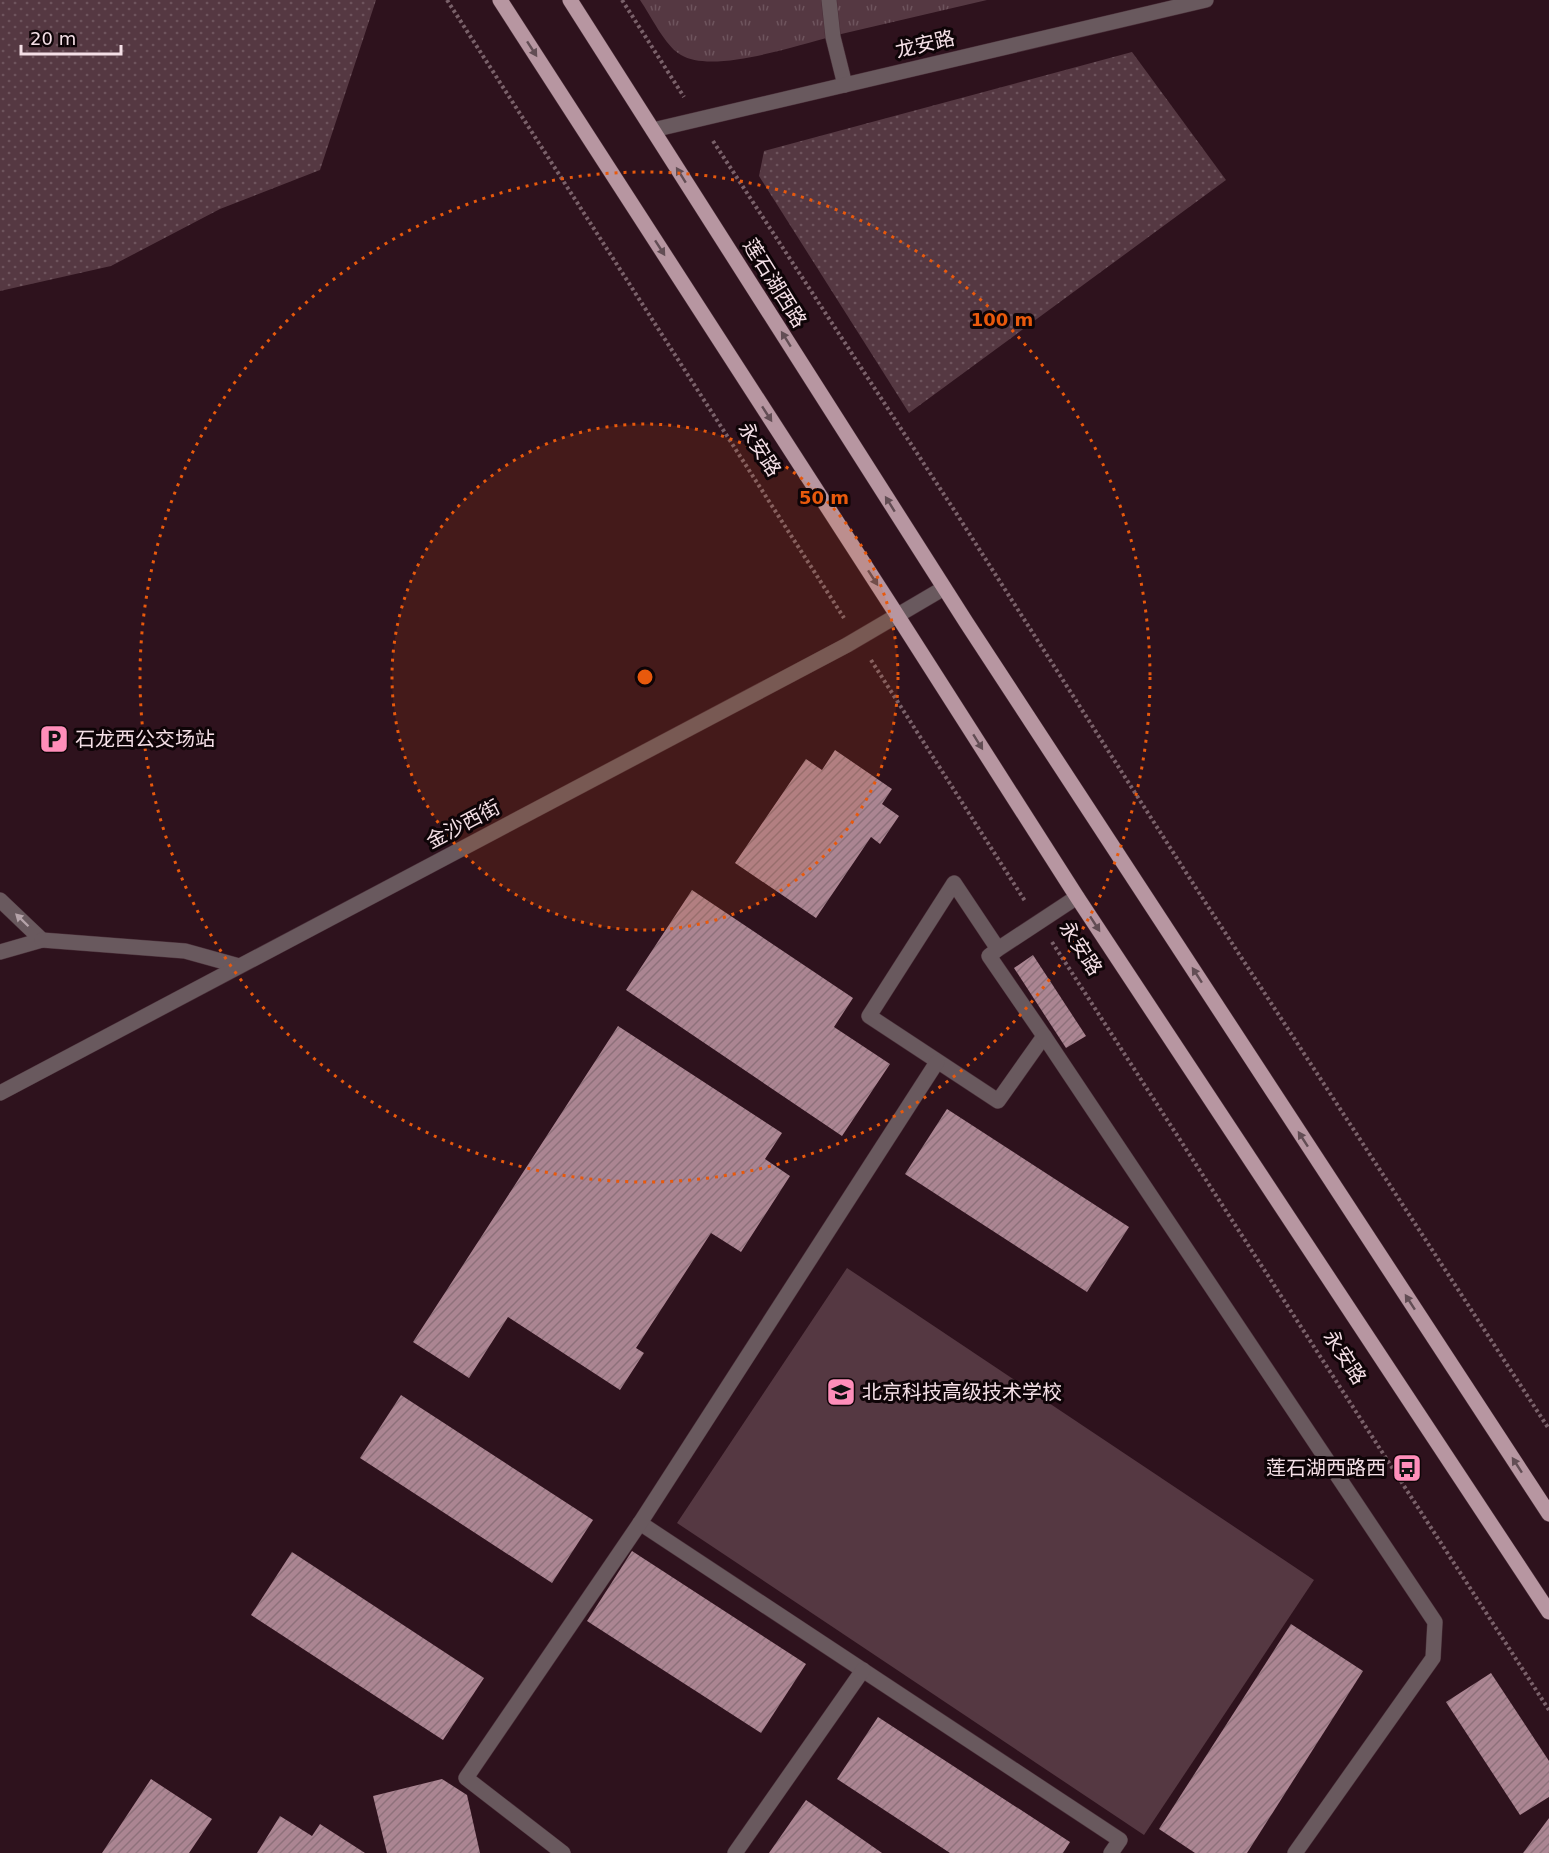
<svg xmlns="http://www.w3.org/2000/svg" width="1549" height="1853" font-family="'DejaVu Sans','Noto Sans SC',sans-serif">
<defs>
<pattern id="grass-tufts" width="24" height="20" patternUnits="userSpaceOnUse" patternTransform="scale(1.5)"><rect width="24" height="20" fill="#553842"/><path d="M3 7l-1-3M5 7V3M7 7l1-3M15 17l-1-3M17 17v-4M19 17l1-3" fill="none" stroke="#6e545d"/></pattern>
<pattern id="park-dots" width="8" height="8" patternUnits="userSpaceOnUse" patternTransform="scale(1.5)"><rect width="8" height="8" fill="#553842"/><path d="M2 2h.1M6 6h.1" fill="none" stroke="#6e545d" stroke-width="1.8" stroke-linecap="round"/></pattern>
<pattern id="building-hatch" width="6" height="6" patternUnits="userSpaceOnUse" patternTransform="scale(1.5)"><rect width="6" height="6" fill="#ab8592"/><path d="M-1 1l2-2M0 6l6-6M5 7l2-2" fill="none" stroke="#8e717b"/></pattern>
</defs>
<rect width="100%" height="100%" fill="#2e121d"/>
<!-- grass -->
<g fill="url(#grass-tufts)">
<path d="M640 0H822L830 37C795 46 712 74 681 55 665 46 651 16 640 0Z"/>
<polygon points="834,0 987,0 837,35"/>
</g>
<!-- park -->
<g fill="url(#park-dots)">
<polygon points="0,0 376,0 320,170 220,209 111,266 0,291"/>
<polygon points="1132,52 1226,180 909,413 759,176 764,151"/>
</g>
<!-- garden -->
<polygon fill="#553842" points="847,1268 1314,1580 1144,1835 677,1523"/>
<!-- building -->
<g fill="url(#building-hatch)">
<polygon points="835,750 892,789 882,804 899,816 880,844 871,837 816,918 735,863 806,759 822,770"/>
<polygon points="692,890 853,998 834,1027 890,1064 842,1136 626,990"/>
<polygon points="1033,955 1086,1036 1066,1048 1014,968"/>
<polygon points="618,1026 782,1133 765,1159 790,1176 741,1252 711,1233 636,1348 644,1353 620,1390 508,1317 469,1378 413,1342"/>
<polygon points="947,1109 1129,1227 1087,1292 905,1174"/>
<polygon points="401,1395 593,1520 552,1583 360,1458"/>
<polygon points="632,1551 806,1664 761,1733 587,1621"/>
<polygon points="292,1552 484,1678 443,1740 251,1615"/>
<polygon points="1291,1624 1363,1671 1247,1853 1195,1853 1159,1829"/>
<polygon points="1491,1673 1549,1761 1549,1797 1520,1815 1446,1702"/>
<polygon points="878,1717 1070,1842 1063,1853 950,1853 837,1779"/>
<polygon points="151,1779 212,1819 189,1853 102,1853"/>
<polygon points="442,1779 467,1795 480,1853 387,1853 373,1796"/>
<polygon points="806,1800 882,1853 769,1853"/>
<polygon points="280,1816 312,1836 320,1824 365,1853 257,1853"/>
<polygon points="1549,1818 1549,1853 1523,1853"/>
</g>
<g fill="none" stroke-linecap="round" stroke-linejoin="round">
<!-- service casing -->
<g stroke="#4a2f39" stroke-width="16">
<g id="service">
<polyline points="0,900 42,940 0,952"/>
<polyline points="42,940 185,951 239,966"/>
</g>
</g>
<!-- minor casing -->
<g stroke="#4a2f39" stroke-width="16">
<g id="minor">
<polyline points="829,0 833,37 845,85"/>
<polyline points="653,130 1206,0"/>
<polyline points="998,949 989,956 1044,1036 998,1101 869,1016 954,883 998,949 1077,897"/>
<polyline points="1044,1036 1435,1622 1433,1658 1295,1853"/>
<polyline points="0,1093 847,645 944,588"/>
<polyline points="640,1523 1120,1840 1111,1853"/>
<polyline points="563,1853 466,1778 640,1523 937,1062"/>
<polyline points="735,1853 863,1670"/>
</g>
</g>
<!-- primary casing -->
<g stroke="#4a2f39" stroke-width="16">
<g id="primary">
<polyline points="500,0 897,615 1077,897 1549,1612"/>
<polyline points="570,0 966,622 1549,1514"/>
</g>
</g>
<!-- path -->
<g stroke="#7a616a" stroke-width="4" stroke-dasharray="3 3" stroke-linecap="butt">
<polyline points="447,0 844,618"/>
<polyline points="622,0 684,97"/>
<polyline points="713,141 958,516 1194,885 1549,1429"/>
<polyline points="871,660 1025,901"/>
<polyline points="1052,942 1549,1710"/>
</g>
<!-- service -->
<use href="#service" stroke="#69595e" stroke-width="15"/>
<!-- minor -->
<use href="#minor" stroke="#69595e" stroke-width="15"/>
<!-- primary -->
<use href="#primary" stroke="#b796a1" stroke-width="15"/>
</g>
<!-- one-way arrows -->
<defs><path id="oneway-solid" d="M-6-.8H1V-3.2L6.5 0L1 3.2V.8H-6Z" transform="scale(1.5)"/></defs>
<g fill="#624d54">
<use href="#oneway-solid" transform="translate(532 49) rotate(57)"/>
<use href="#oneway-solid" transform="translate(681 175) rotate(-122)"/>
<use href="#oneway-solid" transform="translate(660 248) rotate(57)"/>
<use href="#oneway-solid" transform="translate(786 339) rotate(-122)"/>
<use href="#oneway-solid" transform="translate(767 414) rotate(57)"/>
<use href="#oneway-solid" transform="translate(890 504) rotate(-122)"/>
<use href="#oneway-solid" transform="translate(873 578) rotate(57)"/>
<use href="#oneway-solid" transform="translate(978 742) rotate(58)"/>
<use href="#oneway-solid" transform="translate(1095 924) rotate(57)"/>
<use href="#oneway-solid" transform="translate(1197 975) rotate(-123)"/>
<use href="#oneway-solid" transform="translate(1303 1139) rotate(-123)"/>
<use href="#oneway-solid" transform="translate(1410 1302) rotate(-123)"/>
<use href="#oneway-solid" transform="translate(1517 1465) rotate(-123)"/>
</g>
<use fill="#b5a3a9" href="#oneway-solid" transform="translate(22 920) rotate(-136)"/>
<!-- distance rings -->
<circle cx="645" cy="677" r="253" fill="#e8590c" fill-opacity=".12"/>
<g fill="none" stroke="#e8590c" stroke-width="3" stroke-dasharray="3 6">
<circle cx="645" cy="677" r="253"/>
<circle cx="645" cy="677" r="505"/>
</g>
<!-- icons -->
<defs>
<g id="parking-square" transform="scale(1.5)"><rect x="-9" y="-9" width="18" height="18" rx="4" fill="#ff8eba" stroke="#0e0407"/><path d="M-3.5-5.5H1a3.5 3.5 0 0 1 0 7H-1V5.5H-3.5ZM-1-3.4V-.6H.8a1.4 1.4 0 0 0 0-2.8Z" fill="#111"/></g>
<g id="university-square" transform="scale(1.5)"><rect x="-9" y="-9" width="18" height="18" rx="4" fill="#ff8eba" stroke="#0e0407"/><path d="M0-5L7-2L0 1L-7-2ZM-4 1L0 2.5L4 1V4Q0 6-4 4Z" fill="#111"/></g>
<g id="bus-square" transform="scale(1.5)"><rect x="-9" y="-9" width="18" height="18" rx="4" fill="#ff8eba" stroke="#0e0407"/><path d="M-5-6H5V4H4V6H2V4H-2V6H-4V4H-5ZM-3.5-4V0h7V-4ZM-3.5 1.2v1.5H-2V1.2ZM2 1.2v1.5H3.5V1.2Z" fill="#111"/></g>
</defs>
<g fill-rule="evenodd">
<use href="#parking-square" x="54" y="739"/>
<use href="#university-square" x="841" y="1392"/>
<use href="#bus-square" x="1407" y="1468"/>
</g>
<g text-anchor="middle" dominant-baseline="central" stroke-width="6" stroke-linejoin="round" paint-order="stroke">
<!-- street labels -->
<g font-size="20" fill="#f4dfe6" stroke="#0e0407">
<text transform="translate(925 44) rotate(-13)">龙安路</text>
<text transform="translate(775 283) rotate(58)">莲石湖西路</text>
<text transform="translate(760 449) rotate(57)">永安路</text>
<text transform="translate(463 824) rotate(-28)">金沙西街</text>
<text transform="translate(1081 948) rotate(57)">永安路</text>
<text transform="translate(1345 1357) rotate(57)">永安路</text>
</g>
<!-- poi labels -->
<g font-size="20" fill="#f4dfe6" stroke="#0e0407" text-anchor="start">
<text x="75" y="739">石龙西公交场站</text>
<text x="862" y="1392">北京科技高级技术学校</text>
<text x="1386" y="1468" text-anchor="end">莲石湖西路西</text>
</g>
</g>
<circle cx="645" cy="677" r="9" fill="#e8590c" stroke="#0e0407" stroke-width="3"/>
<g font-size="18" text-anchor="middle" font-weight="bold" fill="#e8590c" stroke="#0e0407" stroke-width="6" stroke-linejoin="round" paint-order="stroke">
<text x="1002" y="326">100 m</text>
<text x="824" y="504">50 m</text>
</g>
<!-- scale -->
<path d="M21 45v9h100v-9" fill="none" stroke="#f4dfe6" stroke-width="3"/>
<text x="30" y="45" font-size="18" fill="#f4dfe6" stroke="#0e0407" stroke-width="4.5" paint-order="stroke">20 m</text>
</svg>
